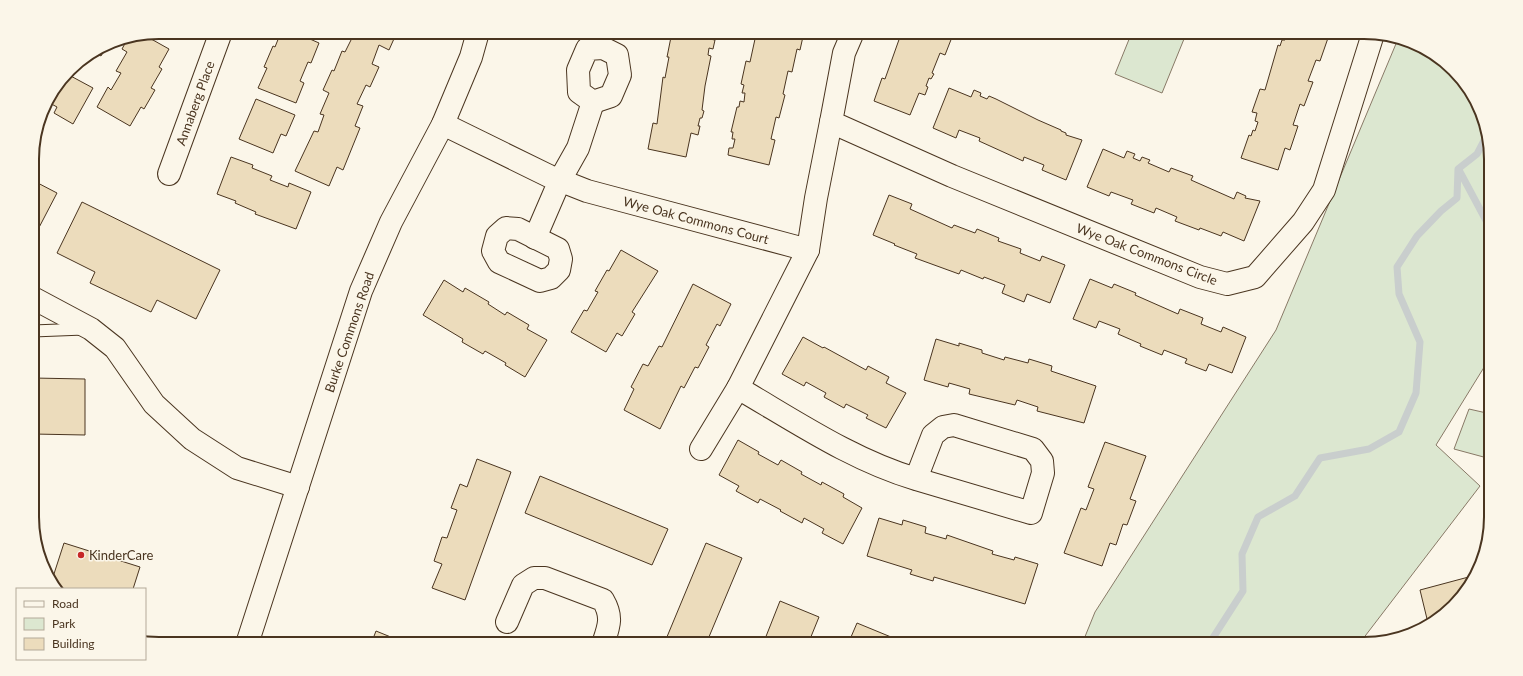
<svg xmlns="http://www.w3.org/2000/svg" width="1523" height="676" font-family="Lato,sans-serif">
<rect width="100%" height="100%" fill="#fbf6e9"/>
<!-- green -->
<g fill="#dce7d0" stroke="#887966">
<polygon points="1132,32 1168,32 1184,39 1162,93 1115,74"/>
<polygon points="1398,39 1413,42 1465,81 1490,142 1491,356 1436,445 1480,486 1359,644 1082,644 1095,612 1276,330"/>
<polygon points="1469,409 1491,414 1491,459 1454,449"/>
</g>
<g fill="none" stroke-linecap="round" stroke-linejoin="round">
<!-- stream -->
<g stroke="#c9cecd" stroke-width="7">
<polyline points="1459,170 1490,228"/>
<polyline points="1209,644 1243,591 1242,554 1258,517 1295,496 1320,458 1369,449 1399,432 1416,393 1420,342 1399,294 1397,267 1417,236 1441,211 1457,198 1458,169 1477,154 1487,135"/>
</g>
</g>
<!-- building -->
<g fill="#ecdcbc" stroke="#4a3520">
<polygon points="281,32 294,32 319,43 311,63 308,62 300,81 304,83 296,103 258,88 267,68 264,67 273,46 275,47"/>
<polygon points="355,32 397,32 389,50 379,45 372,64 379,67 370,87 366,85 357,104 363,106 355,126 360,128 343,170 337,167 329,186 295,171 314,131 318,132 324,115 320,114 329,93 323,90 332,70 334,71 342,51 345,52"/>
<polygon points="672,32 715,40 713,49 709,48 708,55 711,56 705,86 702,110 704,111 702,118 700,118 698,126 700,126 698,135 691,133 686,157 648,149 653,123 657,124 663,77 665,78 669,57 667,57"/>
<polygon points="763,32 804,32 800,50 797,49 792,72 788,71 783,94 785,95 779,118 776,117 771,139 775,140 769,165 728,155 729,148 733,148 735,139 732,139 733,132 731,132 737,107 739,107 740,101 744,102 745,93 742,93 744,85 741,84 746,61 750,62 755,39 758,39 759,34 763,34"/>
<polygon points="907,32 954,32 945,55 940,53 932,73 934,74 931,79 929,78 926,86 928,87 925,95 919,93 910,115 874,101 882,78 885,79 901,34 905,36"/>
<polygon points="1286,32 1312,32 1328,38 1320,61 1316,60 1308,81 1313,82 1304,106 1300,104 1293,125 1298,126 1290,150 1285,148 1278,170 1241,158 1249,135 1251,136 1253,130 1255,131 1258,122 1255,121 1257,113 1252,112 1260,89 1265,90 1278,45 1280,46 1282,40 1285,40 1287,33"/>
<polygon points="144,35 169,49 159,67 162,69 151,88 155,90 144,109 141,107 130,126 97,107 108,87 111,90 121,73 116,71 127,52 122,49 128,38"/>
<polygon points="109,42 101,56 94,52"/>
<polygon points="67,74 93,88 73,124 54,113 57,107 46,101"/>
<polygon points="949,88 971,97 974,90 981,93 980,96 987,99 989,96 996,99 1038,120 1061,130 1061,131 1066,133 1066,135 1082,140 1066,180 1042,170 1044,165 1024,157 1023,161 979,141 980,138 959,130 956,138 933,128"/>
<polygon points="256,99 295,115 286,136 281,134 273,153 239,139"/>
<polygon points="1103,149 1124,158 1127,151 1135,154 1133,158 1140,161 1142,157 1150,160 1148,163 1169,172 1171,168 1193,176 1191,180 1234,199 1237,192 1246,196 1245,198 1260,201 1244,241 1223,232 1221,236 1200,228 1199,230 1175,221 1177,217 1156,208 1154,213 1131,204 1133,200 1111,192 1109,196 1087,187"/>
<polygon points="231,157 253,165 252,168 272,176 270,180 288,187 289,183 311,192 296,229 255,214 256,212 235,203 236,201 217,194"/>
<polygon points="32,180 57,193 33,239 32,239"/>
<polygon points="889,195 912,204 910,209 952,228 954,225 975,233 977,229 999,238 998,241 1021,249 1020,253 1040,261 1042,256 1065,265 1050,303 1027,294 1024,302 1002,293 1005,285 984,277 983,279 961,270 959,274 915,258 917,254 894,245 895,244 873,235"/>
<polygon points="82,202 220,270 196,319 157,300 151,312 90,283 95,272 57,253"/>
<polygon points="621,250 658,271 632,312 635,314 622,336 617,333 606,352 571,332 584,310 587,311 598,292 595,291 607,270 609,271"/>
<polygon points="1090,279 1112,288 1114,284 1136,293 1135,295 1178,314 1180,309 1203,318 1201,324 1221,332 1223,327 1246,337 1232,373 1209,364 1206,371 1185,363 1187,359 1164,350 1162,355 1140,346 1141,344 1118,334 1120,329 1099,321 1096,328 1073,319"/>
<polygon points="444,280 463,292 465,288 489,302 488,304 505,315 507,312 529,325 527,329 547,340 525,377 505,365 506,363 485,351 483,354 462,342 463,339 423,315"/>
<polygon points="693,284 731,304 720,326 717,324 706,345 709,347 698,368 695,367 684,388 681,386 660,429 624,410 634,389 631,387 643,364 648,366 659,346 662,347"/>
<polygon points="803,337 823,348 824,347 866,370 868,366 889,377 886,383 906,393 886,428 866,418 868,415 846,404 844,408 824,397 826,393 806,382 804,386 782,374"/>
<polygon points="936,339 959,346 959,343 982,350 982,353 1004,360 1005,357 1028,363 1029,359 1052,366 1051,371 1096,386 1084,423 1037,411 1038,407 1017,400 1015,405 969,394 970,389 949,383 948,387 924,380"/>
<polygon points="33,378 85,379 85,435 33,434"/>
<polygon points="738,440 759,452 758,454 778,465 781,460 802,472 801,474 821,485 822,482 844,494 843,497 862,508 843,544 822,533 824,529 804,518 802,523 780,511 781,510 760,499 758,503 736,491 739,486 719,475"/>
<polygon points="1105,442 1146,456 1130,499 1136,501 1127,525 1123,524 1116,545 1110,543 1102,566 1064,553 1081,508 1086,510 1094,489 1088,487"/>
<polygon points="477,459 511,472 465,600 432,588 442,564 434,561 442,537 447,538 457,510 451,508 460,484 467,487"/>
<polygon points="540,476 668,529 652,565 525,513"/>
<polygon points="879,518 902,525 903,520 926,527 925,533 946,539 947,535 993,551 992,554 1014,560 1015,557 1038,564 1025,604 934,577 933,581 910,574 912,570 867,556"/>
<polygon points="64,543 140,567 133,589 56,589 52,580"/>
<polygon points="706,543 742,558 706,644 664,644"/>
<polygon points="1476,575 1465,595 1436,621 1428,623 1420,590"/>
<polygon points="780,601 819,617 808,644 763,644"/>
<polygon points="857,623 908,644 848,644"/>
<polygon points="376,631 408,644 371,644"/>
</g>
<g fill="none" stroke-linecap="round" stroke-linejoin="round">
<!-- service casing -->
<g stroke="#4a3520" stroke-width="13">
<polyline id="service" points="33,331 84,329"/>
</g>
<!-- minor casing -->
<g stroke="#4a3520" stroke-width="24">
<g id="minor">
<polyline points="853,32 844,53 831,122 952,176 1200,277 1227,284 1255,277 1303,222 1324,190 1373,34"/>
<polygon points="603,48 617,55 620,75 611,96 593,102 579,92 578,70 587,49"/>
<polyline points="443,124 549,176 587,191 808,250"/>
<polyline points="169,174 221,32"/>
<polygon points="506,228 518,229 558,249 561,259 559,270 551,278 540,281 499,262 493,251 497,236"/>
<polyline points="535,238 560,180 578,148 593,102"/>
<polyline points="33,298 91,329 115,348 154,404 192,439 237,468 298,487"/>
<polyline points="738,388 808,250 816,198 831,122"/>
<path d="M701 449 738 388C795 421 852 460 916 479L1031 513 1043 473 1042 461 1033 449 954 425 943 427 933 435 916 479"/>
<path d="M507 622 523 585 534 578H545L603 600C613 617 609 626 603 644"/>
</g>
</g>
<!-- tertiary casing -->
<g stroke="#4a3520" stroke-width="24">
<polyline id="tertiary" points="247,644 361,291 391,222 443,124 471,57 478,32"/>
</g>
<!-- service -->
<use href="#service" stroke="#fbf6e9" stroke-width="11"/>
<!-- minor -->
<use href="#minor" stroke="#fbf6e9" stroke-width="22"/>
<!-- tertiary -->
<use href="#tertiary" stroke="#fbf6e9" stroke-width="22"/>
</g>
<!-- markers -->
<circle fill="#c62828" stroke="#fbf6e9" stroke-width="1.5" cx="81" cy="555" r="4"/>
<g text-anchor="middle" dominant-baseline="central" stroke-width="3" stroke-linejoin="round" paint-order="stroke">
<!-- street labels -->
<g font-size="13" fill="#4a3520" stroke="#fbf6e9">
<text transform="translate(195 103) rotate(-70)">Annaberg Place</text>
<text transform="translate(696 220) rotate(15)">Wye Oak Commons Court</text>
<text transform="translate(1147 254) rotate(21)">Wye Oak Commons Circle</text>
<text transform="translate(349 332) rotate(-71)">Burke Commons Road</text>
</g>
<!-- poi labels -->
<g font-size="13" fill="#4a3520" stroke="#fbf6e9" text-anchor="start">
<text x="89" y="555">KinderCare</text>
</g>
</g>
<!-- crop -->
<path d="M0 0H1523V676H0ZM159 39H1364A120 120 0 0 1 1484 159V517A120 120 0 0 1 1364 637H159A120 120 0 0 1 39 517V159A120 120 0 0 1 159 39Z" fill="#fbf6e9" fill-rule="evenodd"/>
<path fill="none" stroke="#4a3520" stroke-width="2" d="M159 39H1364A120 120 0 0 1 1484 159V517A120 120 0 0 1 1364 637H159A120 120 0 0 1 39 517V159A120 120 0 0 1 159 39Z"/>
<!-- legend -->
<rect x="16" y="588" width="130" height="72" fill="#fbf6e9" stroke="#b4a999"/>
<rect x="24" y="601" width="20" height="6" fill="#fbf6e9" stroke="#b4a999"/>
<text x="52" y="608" font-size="12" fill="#4a3520">Road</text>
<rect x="24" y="618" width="20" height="12" fill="#dce7d0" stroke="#b4a999"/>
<text x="52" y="628" font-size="12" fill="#4a3520">Park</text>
<rect x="24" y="638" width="20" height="12" fill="#ecdcbc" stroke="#b4a999"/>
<text x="52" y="648" font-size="12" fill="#4a3520">Building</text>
</svg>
